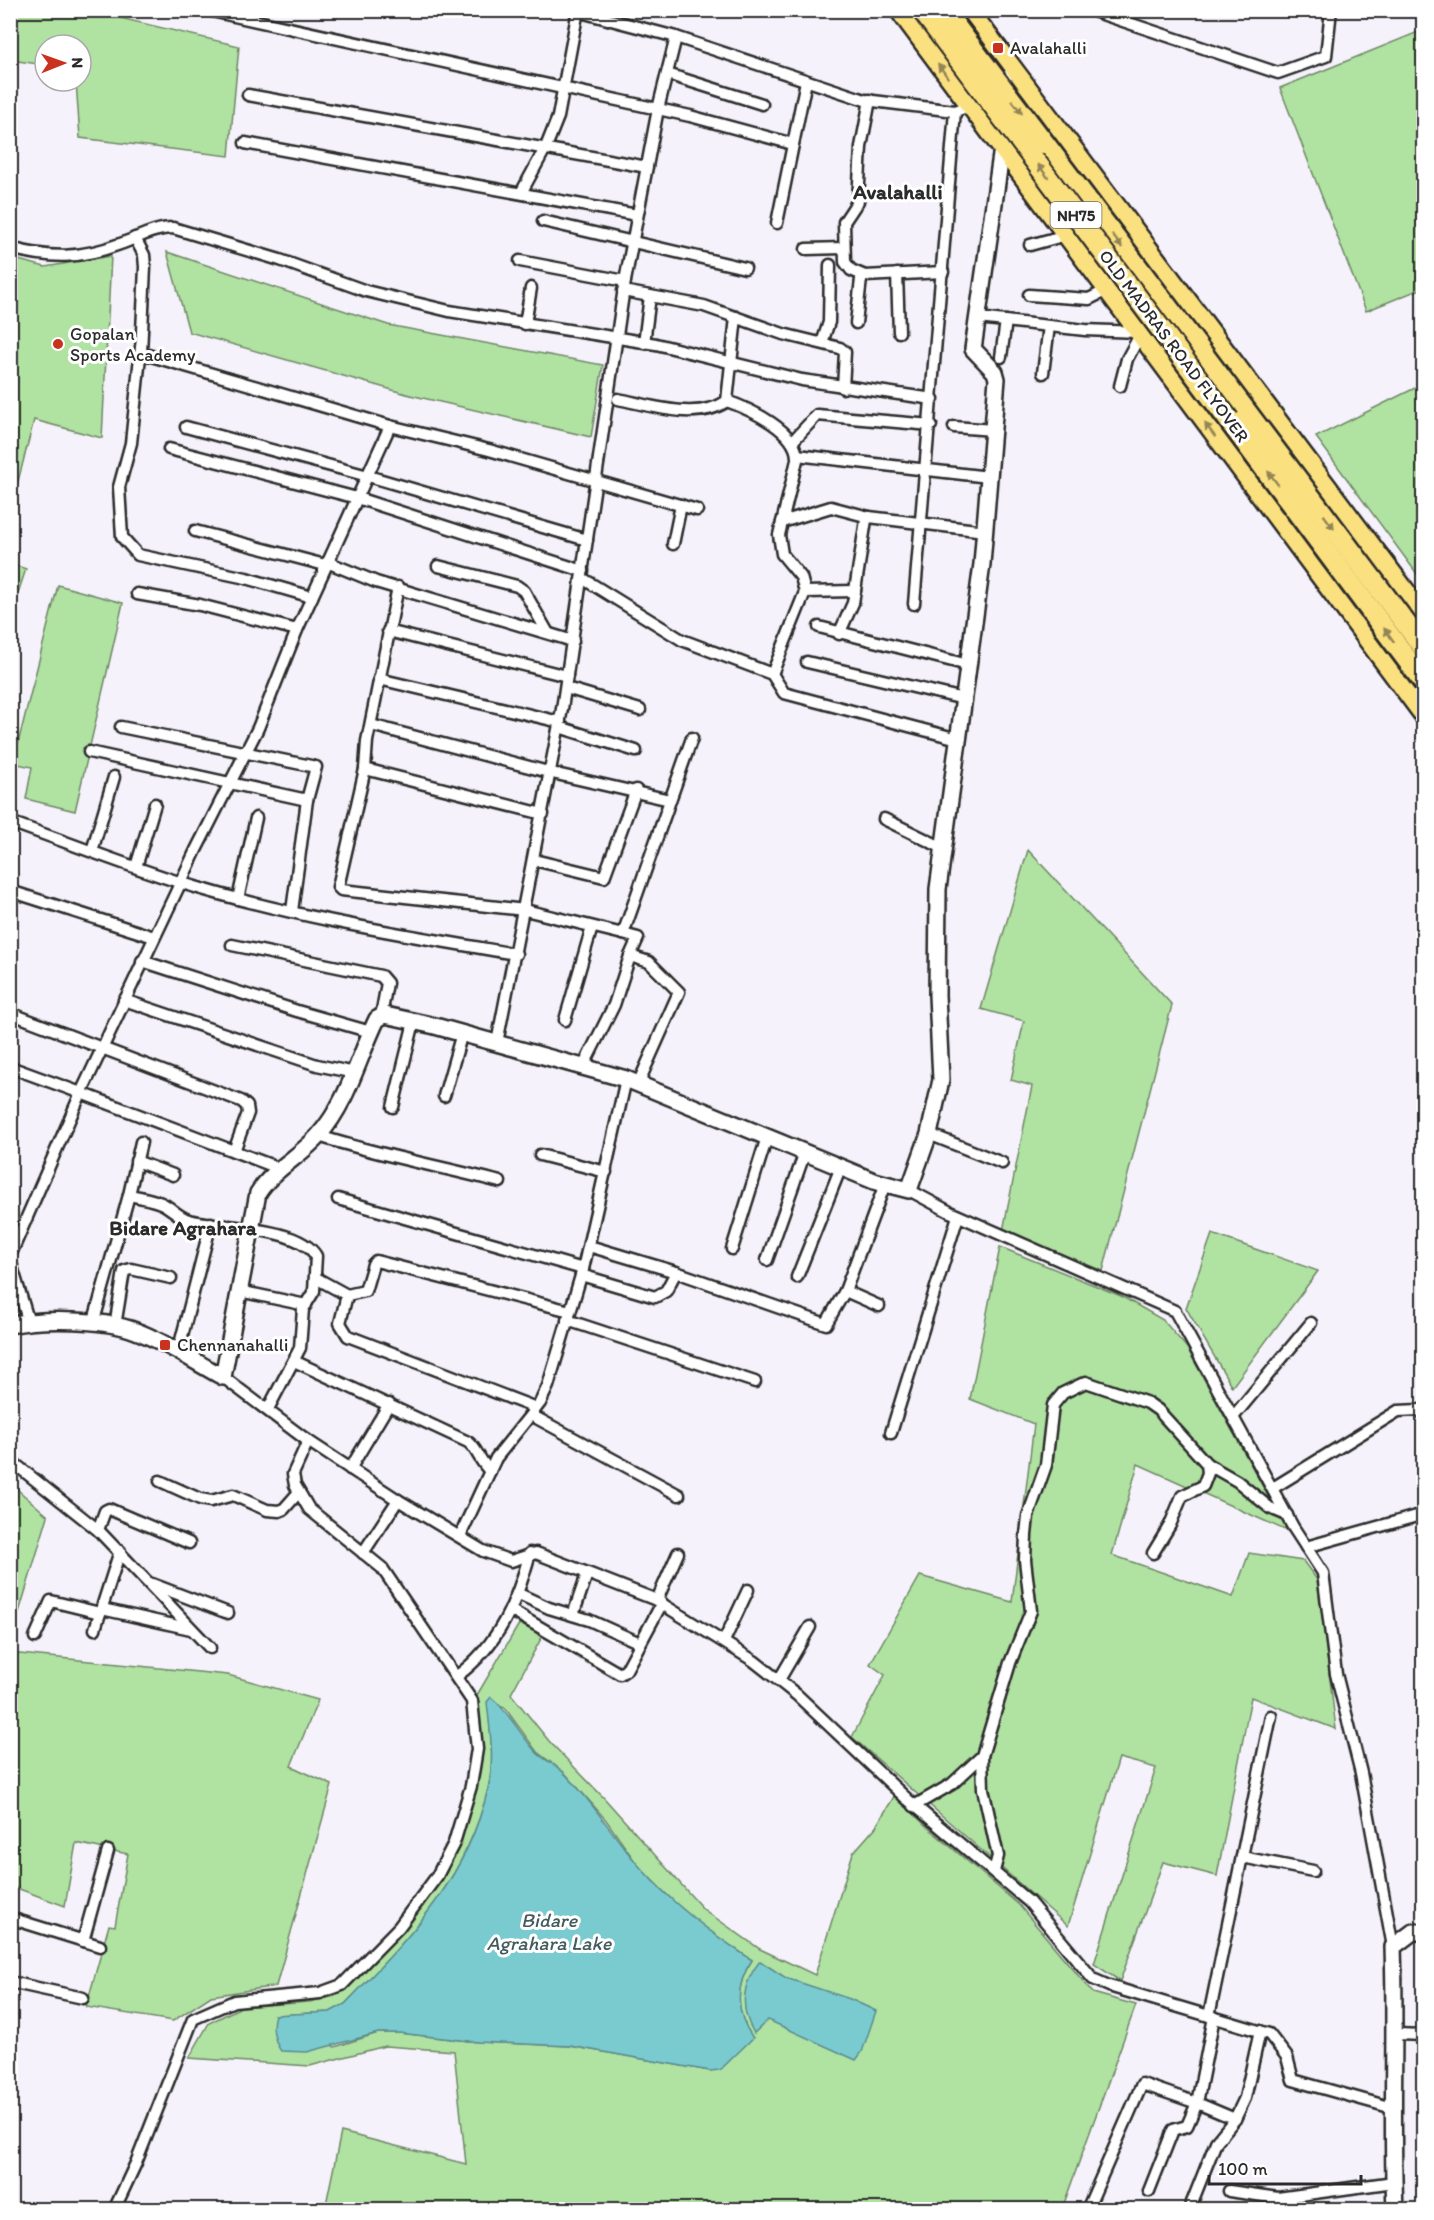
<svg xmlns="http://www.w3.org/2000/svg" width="1434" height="2220" font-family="Itim,sans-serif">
<rect width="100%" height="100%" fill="#f6f2fb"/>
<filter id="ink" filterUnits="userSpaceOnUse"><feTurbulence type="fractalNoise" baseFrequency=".0167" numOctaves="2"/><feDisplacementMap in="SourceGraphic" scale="12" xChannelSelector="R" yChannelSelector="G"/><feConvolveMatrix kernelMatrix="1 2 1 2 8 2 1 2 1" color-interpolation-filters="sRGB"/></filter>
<g filter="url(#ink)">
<!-- green -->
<g fill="#b0e2a2" stroke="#6e8666" stroke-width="1.5" fill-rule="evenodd">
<polygon points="10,11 120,11 120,18 239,46 229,156 80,138 76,81 81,81 81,45 45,45 45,65 11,60"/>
<polygon points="1423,30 1423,288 1366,311 1280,88"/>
<polygon points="167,252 388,325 603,365 591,437 410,395 189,332"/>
<polygon points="111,256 102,438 34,420 11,508 11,258 45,267"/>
<polygon points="1423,384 1423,582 1316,437"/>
<polygon points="11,564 26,569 11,614 10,564"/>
<polygon points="58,585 123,603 75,811 26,799 32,767 13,763"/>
<polygon points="1028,850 1172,1005 1103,1271 1003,1231 1032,1086 1011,1080 1024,1021 981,1009"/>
<polygon points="1212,1234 1318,1271 1232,1387 1186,1308"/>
<polygon points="1000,1247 1121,1296 1163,1320 1187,1348 1287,1531 1138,1464 1112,1555 1233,1597 1249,1553 1303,1561 1318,1581 1336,1729 1251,1697 1217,1876 1163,1862 1120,1981 1094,1964 1156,1768 1119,1758 1068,1926 852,1737 885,1675 870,1664 920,1576 1012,1602 1034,1424 970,1399"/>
<polygon points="11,1484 48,1516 11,1639"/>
<path d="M519 1624 543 1635 511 1694 549 1741 605 1799 703 1909 760 1949 815 1975 853 1853 875 1828 895 1795 925 1825 1019 1905 1093 1993 1136 2005 1062 2209H325L341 2132 466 2164 454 2051 385 2046 310 2066 189 2058 209 2023 241 2007 309 2002 335 1996 405 1927 433 1891 458 1845 476 1787 482 1753 477 1695ZM488 1703 505 1708 537 1752 565 1773 606 1820 639 1867 679 1907 704 1928 752 1960C735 1985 735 2012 752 2038L710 2071 570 2046 478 2042 399 2033H378L335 2047 275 2015 330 2012 345 2004C409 1937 465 1883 488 1789 495 1761 490 1731 488 1703Z"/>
<polygon points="10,1653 228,1675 318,1700 291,1766 332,1785 276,1986 211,1996 173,2021 86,2007 109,1925 115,1926 128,1854 76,1843 65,1906 11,1886"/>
</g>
<!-- water -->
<g fill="#7acbd0" stroke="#5a8b8e" stroke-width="1.5">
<path d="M491 1697C510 1713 520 1735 537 1753 546 1761 558 1766 566 1775 594 1803 614 1838 640 1867 673 1905 711 1933 752 1960 735 1985 735 2013 753 2038L720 2070 710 2071 570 2046 478 2042 399 2033H378L307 2052 281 2051C274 2041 271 2026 275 2015L330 2012 345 2004C408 1938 466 1882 488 1789 495 1761 490 1731 487 1702Z"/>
<path d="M760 1961 786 1978 850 1999 876 2011 862 2052 856 2060 768 2020 754 2033C739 2008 742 1983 760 1961Z"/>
</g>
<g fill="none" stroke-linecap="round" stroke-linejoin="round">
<!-- street casing -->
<g stroke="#2b2b2b" stroke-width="15">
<g id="street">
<polyline points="207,10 690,116 793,144"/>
<polyline points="573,10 676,37 865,100 955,111 970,106 1015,70"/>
<polyline points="1090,10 1278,73 1326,56 1331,10"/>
<polyline points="667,74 762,104"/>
<polyline points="248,95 647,167"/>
<polyline points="870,100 861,147 858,201 844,222 845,262 851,270 865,276 943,272"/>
<polyline points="245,143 637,215"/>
<polyline points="521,193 546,147 558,117 578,10"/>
<polyline points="543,221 745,268"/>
<polyline points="777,223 806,81"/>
<polyline points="135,238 144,255 145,267 141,353 390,426 489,450 697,510"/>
<polyline points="1030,245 1066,235"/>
<path d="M10 248C51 259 80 259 120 244 138 238 154 228 173 228L280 260 366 291 449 311 656 344 802 380 933 399"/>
<polyline points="806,249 843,248"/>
<polyline points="520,261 625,281"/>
<polyline points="897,274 899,332"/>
<polyline points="623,291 704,306 783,334 840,348 845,352 843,388"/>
<polyline points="1029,295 1089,299 1107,290"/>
<polyline points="978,318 1085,330 1138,332"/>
<polyline points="856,323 861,279 865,276"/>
<polyline points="525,324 531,288"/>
<polyline points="644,343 650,296"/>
<polyline points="822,343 829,322 830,265"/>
<polyline points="141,347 131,443 119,487 122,537 138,555 246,578 312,597"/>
<polyline points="1001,357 1006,321"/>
<polyline points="1043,373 1049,326"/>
<polyline points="1120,386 1127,359 1140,335"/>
<path d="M618 399C650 405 697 422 727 401L736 317"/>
<path d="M727 401C749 409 799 431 797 460L779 535 782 554 801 577 805 592 772 674"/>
<polyline points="186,427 368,476 587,540"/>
<polyline points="954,427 993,430"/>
<polyline points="792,442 817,415 931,425"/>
<polyline points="169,449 357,498 583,571"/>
<polyline points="797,455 989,477"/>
<polyline points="782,522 831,507 869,517"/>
<polyline points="195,531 325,565"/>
<polyline points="673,544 681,505"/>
<polyline points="327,562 376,582 573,641"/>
<polyline points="438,566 517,586 524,591 548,633"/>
<polyline points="582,578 682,640 772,674 784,693 958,739"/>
<polyline points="398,587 367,741 365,769 338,887 341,890 525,910 623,934 692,738"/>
<polyline points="805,592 855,591"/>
<polyline points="137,594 200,605 297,630"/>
<polyline points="914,604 955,111"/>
<polyline points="819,627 968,665"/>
<polyline points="388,631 567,676"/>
<polyline points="839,634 853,603 866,520 869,517 985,531"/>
<polyline points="807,662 964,699"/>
<polyline points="379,679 560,722"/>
<polyline points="566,688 640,710"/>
<polyline points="371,725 552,773 670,800"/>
<polyline points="121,727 316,767 307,800 292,911"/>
<polyline points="559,727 636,751"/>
<polyline points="89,752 307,800"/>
<polyline points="365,769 543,814"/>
<polyline points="884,819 943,848"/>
<path d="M10 822C67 842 124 865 182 883 291 917 404 935 516 954"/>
<polyline points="92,851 114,777"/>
<polyline points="534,860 604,877 636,790"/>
<polyline points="136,867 155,804"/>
<polyline points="10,891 154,937"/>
<polyline points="238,899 256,818"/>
<polyline points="623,934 638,938 630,956 649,962 679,992 638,1084"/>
<polyline points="232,945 381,976 387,983 381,1016"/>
<polyline points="142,961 297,1011 371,1032"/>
<polyline points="124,1000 317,1065 355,1073"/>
<polyline points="10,1013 241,1101 247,1106 248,1113 234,1151"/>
<polyline points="565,1020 592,927"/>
<polyline points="497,1043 562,709 625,281 658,109 676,37"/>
<polyline points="10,1067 81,1093 10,1256"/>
<polyline points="583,1067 614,1005 630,956"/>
<polyline points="444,1096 462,1033"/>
<polyline points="393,1107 414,1022"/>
<polyline points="929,1134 1002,1163"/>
<path d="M319 1136C377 1155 440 1166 500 1182"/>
<path d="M141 1142 129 1195C140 1197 151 1199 161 1203 171 1207 178 1217 189 1220 220 1228 299 1226 316 1256L314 1291 303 1309 300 1348 268 1409"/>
<polyline points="540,1155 606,1172"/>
<polyline points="136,1161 173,1175"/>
<polyline points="281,1169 81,1093 196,850 258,728 297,630 390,426"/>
<polyline points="909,1190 950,1212 1175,1311 1293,1527 1323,1573 1336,1674 1361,1773 1393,1947"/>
<polyline points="338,1199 583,1269"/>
<polyline points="589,1246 676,1272 826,1324 845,1291 885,1184"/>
<polyline points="732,1249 767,1137"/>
<polyline points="10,1260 29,1323"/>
<polyline points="767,1260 805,1152"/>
<polyline points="581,1275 655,1297 666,1291 676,1272"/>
<polyline points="797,1277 841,1167"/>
<polyline points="316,1278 347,1295"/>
<polyline points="239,1291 306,1305"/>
<polyline points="845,1291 879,1306"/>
<polyline points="567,1320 755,1382"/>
<polyline points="93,1324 129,1195"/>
<polyline points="115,1326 124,1271 131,1269 171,1278"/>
<polyline points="178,1352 211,1223"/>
<path d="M294 1361 468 1442C477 1448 479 1461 490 1471"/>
<polyline points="223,1377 308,1441 398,1500 483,1551 511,1561 536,1553 654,1599 754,1661 797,1695 907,1799 1029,1902 1093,1979 1109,1986 1269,2034 1287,2057 1293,2080 1393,2108"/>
<polyline points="536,1408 348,1336 340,1323 347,1295 365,1291 373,1264 376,1261 570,1311"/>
<polyline points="531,1415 679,1495"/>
<polyline points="1234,1416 1311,1323"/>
<polyline points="891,1433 958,1216"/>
<polyline points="10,1460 98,1530 210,1648"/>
<polyline points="1207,1464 1237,1481 1270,1508 1287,1515"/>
<polyline points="350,1469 389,1404"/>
<polyline points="160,1481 200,1499 211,1501 233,1495 267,1510 279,1511 284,1509 299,1492"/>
<polyline points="1273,1488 1398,1411 1419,1410 1424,1415"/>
<polyline points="98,1530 105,1511 109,1509 189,1543"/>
<polyline points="460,1536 496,1458 540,1403 548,1386 583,1269 626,1079"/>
<polyline points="1306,1547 1424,1514"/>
<polyline points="363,1553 398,1500"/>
<polyline points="152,1584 228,1613"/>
<polyline points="519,1594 549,1608 589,1620 640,1643"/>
<polyline points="657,1600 678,1553"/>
<polyline points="102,1609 191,1629"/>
<polyline points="512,1611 620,1674 626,1670 662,1603"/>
<polyline points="573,1615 587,1574"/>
<polyline points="95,1629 120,1551"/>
<polyline points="35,1637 51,1601 100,1613"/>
<polyline points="724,1641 748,1590"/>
<path d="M457 1676C499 1645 517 1601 530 1553"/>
<polyline points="779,1680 810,1627"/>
<polyline points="982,1756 983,1789 998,1856 994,1871"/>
<polyline points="914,1806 952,1784 982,1756 1010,1663 1031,1611 1025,1560 1026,1535 1028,1516 1046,1465 1053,1405 1063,1393 1086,1382 1148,1403 1158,1410 1207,1464 1208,1473 1203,1486 1182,1496 1170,1525 1153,1553"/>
<polyline points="1242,1857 1313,1871"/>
<polyline points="10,1918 100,1946"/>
<polyline points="83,1941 108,1851"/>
<polyline points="10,1982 83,1998"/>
<polyline points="1209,2016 1271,1716"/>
<polyline points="1396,2034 1424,2035"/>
<polyline points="1149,2191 1173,2130 1187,2126 1197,2103 1214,2017"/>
<polyline points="1229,2191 1278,2198 1394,2182"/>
<polyline points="114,2210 136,2163 193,2019 234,2001 320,1993 342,1985 399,1927 437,1876 454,1843 471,1786 477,1749 472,1701 382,1568 309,1509 295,1485 293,1474 308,1441"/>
<polyline points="1087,2210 1142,2084 1197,2103 1235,2119"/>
<polyline points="1189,2210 1216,2142 1235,2119 1245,2098 1260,2031"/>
</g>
</g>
<!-- secondary casing -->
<g stroke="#2b2b2b" stroke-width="20">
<g id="secondary">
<path d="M10 1325C43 1318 105 1319 136 1331 166 1342 195 1362 223 1377L258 1193C273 1169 301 1156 319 1135 348 1102 358 1058 377 1019L385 1015 435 1026 626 1079 874 1181 909 1190 929 1134 941 1080 937 995 938 889 982 564 997 379 995 372 973 349 1002 148"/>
<path d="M1395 2210C1391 2122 1396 2035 1393 1947L1413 1932H1424"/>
</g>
</g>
<!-- primary casing -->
<g stroke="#2b2b2b" stroke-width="21">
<g id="primary">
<polyline points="898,10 1424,717"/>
<polyline points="970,10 1424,614"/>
</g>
</g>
<!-- highway casing -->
<g stroke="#2b2b2b" stroke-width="24">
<g id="highway">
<polyline points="1044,143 1424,648"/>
<polyline points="1229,420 1424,682"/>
</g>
</g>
<!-- street -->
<use href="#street" stroke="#fff" stroke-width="10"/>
<!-- secondary -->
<use href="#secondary" stroke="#fff" stroke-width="15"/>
<!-- primary -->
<use href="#primary" stroke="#fbe080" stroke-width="16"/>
<!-- highway -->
<use href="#highway" stroke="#fbe080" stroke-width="20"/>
<!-- highway-bridge casing -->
<g stroke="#2b2b2b" stroke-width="24" stroke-linecap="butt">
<g id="highway-bridge">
<polyline points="922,10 1229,420"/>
<polyline points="943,10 1044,143"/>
</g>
</g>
<!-- highway-bridge -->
<use href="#highway-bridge" stroke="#fbe080" stroke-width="20"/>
</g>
<!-- one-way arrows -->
<defs><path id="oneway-solid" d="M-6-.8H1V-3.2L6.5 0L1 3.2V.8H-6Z" transform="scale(1.5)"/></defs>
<g fill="#938656">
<use href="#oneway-solid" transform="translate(943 71) rotate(-127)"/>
<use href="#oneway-solid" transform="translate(1017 107) rotate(53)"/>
<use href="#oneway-solid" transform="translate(1043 171) rotate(-127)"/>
<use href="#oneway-solid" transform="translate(1117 241) rotate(53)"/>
<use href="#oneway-solid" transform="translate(1210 430) rotate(-127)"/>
<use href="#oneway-solid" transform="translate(1273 478) rotate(-127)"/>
<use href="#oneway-solid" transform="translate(1329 522) rotate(53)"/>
<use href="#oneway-solid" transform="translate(1389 635) rotate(-126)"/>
</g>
</g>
<!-- markers -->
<g fill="#c8321e" stroke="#fff" stroke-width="2">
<rect x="992" y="42" width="12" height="12" rx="3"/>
<circle cx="58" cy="344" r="6"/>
<rect x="159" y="1339" width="12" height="12" rx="3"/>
</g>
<g text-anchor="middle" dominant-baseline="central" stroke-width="6" stroke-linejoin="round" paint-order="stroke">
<!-- shield labels -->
<rect fill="#fff" stroke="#6b6b6b" stroke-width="1.5" x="1050.5" y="202" width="51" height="26" rx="4.5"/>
<g font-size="16" font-weight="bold" fill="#2b2b2b">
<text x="1076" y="215">NH75</text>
</g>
<!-- poi labels -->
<g font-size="18" fill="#2b2b2b" stroke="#fff" text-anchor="start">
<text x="1010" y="48">Avalahalli</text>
<text x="70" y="334">Gopalan<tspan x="70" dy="21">Sports Academy</tspan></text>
<text x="177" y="1345">Chennanahalli</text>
</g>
<!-- street labels -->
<g font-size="18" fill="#2b2b2b" stroke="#fff">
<text transform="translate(1174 346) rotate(53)">OLD MADRAS ROAD FLYOVER</text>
</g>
<!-- water labels -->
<g font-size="20" font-style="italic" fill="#435b5d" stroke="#fff">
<text x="549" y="1920">Bidare<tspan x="549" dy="23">Agrahara Lake</tspan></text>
</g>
<!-- quarter labels -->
<g font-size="21" font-weight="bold" fill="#2b2b2b" stroke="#fff">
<text x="898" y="191">Avalahalli</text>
<text x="183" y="1227">Bidare Agrahara</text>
</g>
</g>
<!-- margin -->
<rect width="1434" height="2220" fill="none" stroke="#fff" stroke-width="36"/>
<rect x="18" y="18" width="1398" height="2184" fill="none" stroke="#2b2b2b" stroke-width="2" filter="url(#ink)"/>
<!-- north arrow -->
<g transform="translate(63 63) rotate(89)"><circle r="28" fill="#ffffff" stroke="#aaaaaa" stroke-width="1.5"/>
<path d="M0-4.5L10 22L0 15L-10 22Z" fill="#c8321e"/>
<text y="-9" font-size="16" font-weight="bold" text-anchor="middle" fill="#2b2b2b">N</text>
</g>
<!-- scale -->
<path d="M1209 2175v9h152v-9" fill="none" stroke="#2b2b2b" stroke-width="3"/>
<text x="1218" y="2175" font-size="18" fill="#2b2b2b" stroke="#ffffff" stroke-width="4.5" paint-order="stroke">100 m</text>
</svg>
